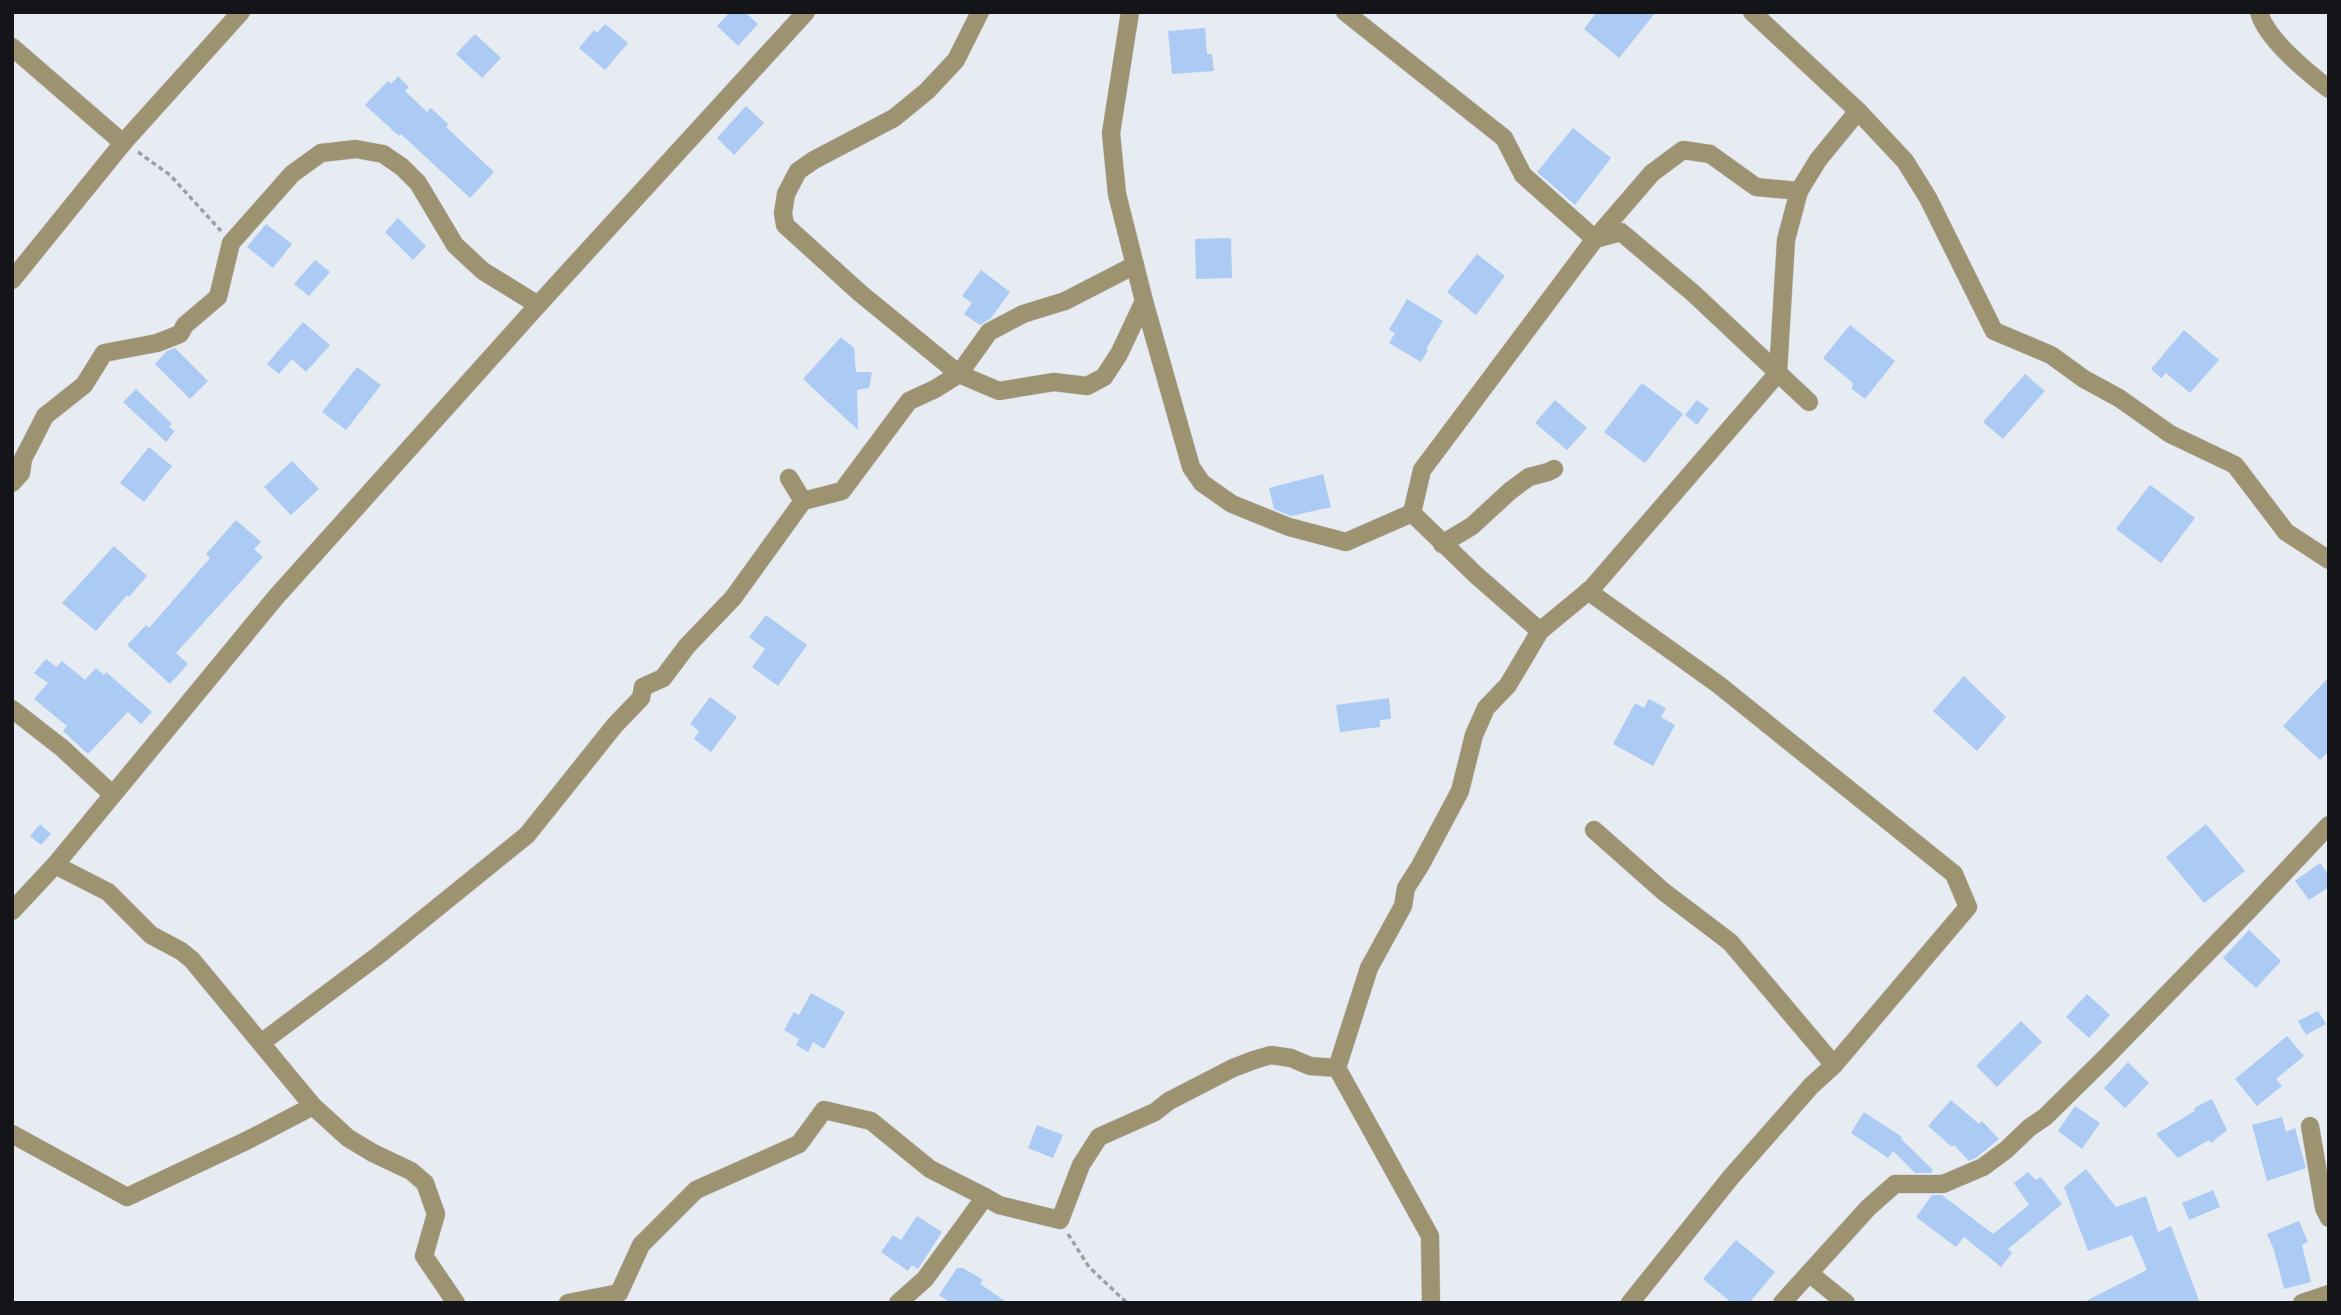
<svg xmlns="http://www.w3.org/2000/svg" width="2341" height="1315" font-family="Poppins,sans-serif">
<rect width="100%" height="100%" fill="#e7ebf2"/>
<!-- building -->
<g fill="#abcbf5">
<polygon points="730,12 745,12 758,24 738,46 717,26"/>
<polygon points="1597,12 1656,12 1619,58 1584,29"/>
<polygon points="605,24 628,43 605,70 579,48 594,30 597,33"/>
<polygon points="1205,28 1207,54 1212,54 1214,71 1172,74 1168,31"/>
<polygon points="475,34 501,58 482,78 456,54"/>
<polygon points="398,76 409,87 405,91 427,112 431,108 448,124 446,127 494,172 470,198 401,134 399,136 365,105 388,81 391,84"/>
<polygon points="746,106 764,123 734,155 717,138"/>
<polygon points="1573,128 1611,158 1575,205 1537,172"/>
<polygon points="398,218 426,246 413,260 385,232"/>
<polygon points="266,224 292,244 273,268 247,247"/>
<polygon points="1231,238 1232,278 1196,279 1195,239"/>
<polygon points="1477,254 1505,276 1476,315 1447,292"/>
<polygon points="315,260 330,272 309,296 294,284"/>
<polygon points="981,270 1010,292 991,318 980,325 964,314 972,303 962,296"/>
<polygon points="1407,299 1443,321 1426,349 1428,350 1421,362 1389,343 1395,333 1389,330"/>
<polygon points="303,322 330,345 306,372 292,359 279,374 267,364"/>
<polygon points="1850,325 1895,361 1865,399 1852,389 1853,383 1823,358"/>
<polygon points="2184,330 2219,360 2190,393 2166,373 2161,378 2151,369"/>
<polygon points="841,337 854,348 856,372 872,372 869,388 857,390 858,430 803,379"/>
<polygon points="175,348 208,381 190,399 155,364 167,351"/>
<polygon points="357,367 381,385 346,430 322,412"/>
<polygon points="2025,374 2045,391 2003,439 1983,422"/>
<polygon points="1642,383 1683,414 1645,463 1604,432"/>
<polygon points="136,389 172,424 169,427 175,431 166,442 123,402"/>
<polygon points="1555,400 1587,428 1567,450 1535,423"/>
<polygon points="1697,400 1709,409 1697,425 1685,415"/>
<polygon points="149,447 172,466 144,502 120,483"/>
<polygon points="292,461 319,489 291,515 264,487"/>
<polygon points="1323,474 1331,507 1291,516 1274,509 1269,488"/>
<polygon points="2150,485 2195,518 2161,563 2116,529"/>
<polygon points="236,520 261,542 254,549 263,557 176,653 188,664 170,684 127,645 146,625 149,628 210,558 206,554"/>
<polygon points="114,546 147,576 129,597 127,595 96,631 62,603"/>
<polygon points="766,615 807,645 778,686 752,667 765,649 749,637"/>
<polygon points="46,659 56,667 62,661 85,680 96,668 104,675 106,672 152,712 141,724 128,712 88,754 63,731 67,726 34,699 48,683 34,673"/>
<polygon points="1964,676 2006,717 1977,751 1933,711"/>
<polygon points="2329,677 2329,751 2320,760 2283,726"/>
<polygon points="710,697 737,717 711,752 694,739 699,731 690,724"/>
<polygon points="1389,698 1391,719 1380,720 1380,727 1340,732 1336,705"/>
<polygon points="1649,699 1666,708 1661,717 1675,725 1653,766 1613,744 1635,703 1644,708"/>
<polygon points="40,824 51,834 41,845 30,836"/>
<polygon points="2206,824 2245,871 2204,903 2166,857"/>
<polygon points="2320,863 2329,875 2329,887 2309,900 2295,881"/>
<polygon points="2249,930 2281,961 2256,988 2223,958"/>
<polygon points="811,993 845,1012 824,1049 813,1042 808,1052 796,1045 799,1039 784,1030 794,1012 799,1015"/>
<polygon points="2087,994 2110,1015 2089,1038 2066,1017"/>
<polygon points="2318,1011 2326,1024 2306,1035 2298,1021"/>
<polygon points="2021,1021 2042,1042 1997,1087 1976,1066"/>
<polygon points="2287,1036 2304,1056 2276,1079 2282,1086 2257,1106 2235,1079"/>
<polygon points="2128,1062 2149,1083 2125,1108 2104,1088"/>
<polygon points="2212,1099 2227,1130 2211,1143 2209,1140 2178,1158 2156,1134 2195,1111 2194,1108"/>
<polygon points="1951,1100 1979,1124 1982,1121 1999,1139 1977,1157 1969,1161 1954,1145 1952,1147 1928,1126"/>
<polygon points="2075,1106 2100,1123 2082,1149 2058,1131"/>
<polygon points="1864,1112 1902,1137 1901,1139 1933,1170 1931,1173 1915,1173 1893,1151 1888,1158 1851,1133"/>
<polygon points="2282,1117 2286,1132 2295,1128 2306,1168 2267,1181 2252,1125"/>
<polygon points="1037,1125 1063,1135 1053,1158 1028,1148"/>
<polygon points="2086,1169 2116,1207 2146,1196 2158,1232 2171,1226 2200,1303 2082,1303 2147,1270 2132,1235 2088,1251 2064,1187"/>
<polygon points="2028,1172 2036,1180 2041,1177 2062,1204 2008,1249 2012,1253 2001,1267 1964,1237 1956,1247 1916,1217 1932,1195 1942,1195 1993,1234 2029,1205 2014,1183"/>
<polygon points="2213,1190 2220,1207 2189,1220 2182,1203"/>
<polygon points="917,1216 942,1232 918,1269 912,1265 908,1271 881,1252 893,1235 901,1240"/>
<polygon points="2299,1221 2308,1242 2302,1245 2311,1282 2284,1289 2274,1250 2267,1234"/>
<polygon points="1736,1240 1775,1272 1749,1303 1732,1303 1703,1279"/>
<polygon points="957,1268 963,1268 983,1280 980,1284 1008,1303 951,1303 939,1295"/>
</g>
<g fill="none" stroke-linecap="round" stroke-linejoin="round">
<!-- minor casing -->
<g stroke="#c5c9cf" stroke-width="19">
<g id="minor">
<polyline points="980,12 956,60 927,91 894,118 814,160 798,171 786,194 783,213 785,225 860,293 959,374 999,391 1054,382 1087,386 1104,377 1119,354 1144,301"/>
<polyline points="1130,12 1111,133 1117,194 1144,301 1191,467 1202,483 1232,504 1289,527 1346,542 1412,513 1476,575 1540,631"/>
<polyline points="1345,12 1504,138 1523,175 1595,239 1621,232 1693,293 1809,402"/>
<polyline points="1752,12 1858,111 1905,161 1928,198 1994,331 2051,355 2084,379 2119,398 2170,434 2235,465 2286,532 2329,560"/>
<path d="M2259 12C2266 39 2307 72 2329 89"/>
<polyline points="12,47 123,143 241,12"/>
<polyline points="12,280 123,143"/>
<polyline points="789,478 803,501"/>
<polyline points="12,483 21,473 23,459 45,416 84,385 104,353 157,343 180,334 185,325 218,297 231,243 292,174 321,153 356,149 383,154 402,167 418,183 455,245 483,271 538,305"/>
<polyline points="1412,513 1422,470 1595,239 1652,173 1683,150 1710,154 1756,187 1799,191"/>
<polyline points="1442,544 1472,526 1510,491 1529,477 1548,472 1554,469"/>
<polyline points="1588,591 1719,685 1954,874 1968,907 1834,1065 1811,1086 1731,1177 1630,1303"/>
<polyline points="12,709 62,748 113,795"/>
<polyline points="1594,830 1664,892 1730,942 1834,1065"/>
<polyline points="55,865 108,892 151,935 181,951 192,960 313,1106 348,1138 373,1153 411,1171 425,1183 436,1214 424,1256 456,1303"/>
<polyline points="12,911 55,865 276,597 538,305 806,12"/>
<polyline points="261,1043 380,954 527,835 615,725 641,698 643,687 663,678 687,646 733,598 803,501 842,491 909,401 935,389 959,374 989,332 1023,314 1065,301 1135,265"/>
<polyline points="1337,1068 1369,968 1403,906 1406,888 1420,866 1460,791 1474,735 1486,708 1508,685 1540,631 1592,588 1778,373 1786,240 1799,191 1818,160 1858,111"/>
<polyline points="2310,1126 2324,1208 2329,1218"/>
<polyline points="12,1134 127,1197 248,1140 313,1106"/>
<polyline points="1809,1273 1846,1303"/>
<polyline points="568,1303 619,1293 641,1245 696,1190 799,1144 824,1110 871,1121 930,1169 985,1197"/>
<polyline points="898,1303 925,1279 985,1197 999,1205 1060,1220 1081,1165 1099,1137 1155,1112 1169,1101 1233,1068 1254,1060 1271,1055 1291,1058 1310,1066 1337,1068 1430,1236 1431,1303"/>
<polyline points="1782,1303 1868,1208 1895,1184 1943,1184 1983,1167 2006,1150 2029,1128 2045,1117 2105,1058 2250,909 2329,825"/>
<polyline points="2302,1303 2329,1294"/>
</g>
</g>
<!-- path -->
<g stroke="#9da0a6" stroke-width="3.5" stroke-dasharray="5 3.5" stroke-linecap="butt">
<polyline points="138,152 170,175 221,231"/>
<polyline points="1068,1234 1089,1267 1127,1303"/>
</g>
<!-- minor -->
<use href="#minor" stroke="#9e9370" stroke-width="18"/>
</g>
<!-- border -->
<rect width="2341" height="1315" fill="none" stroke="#141518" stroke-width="28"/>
</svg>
